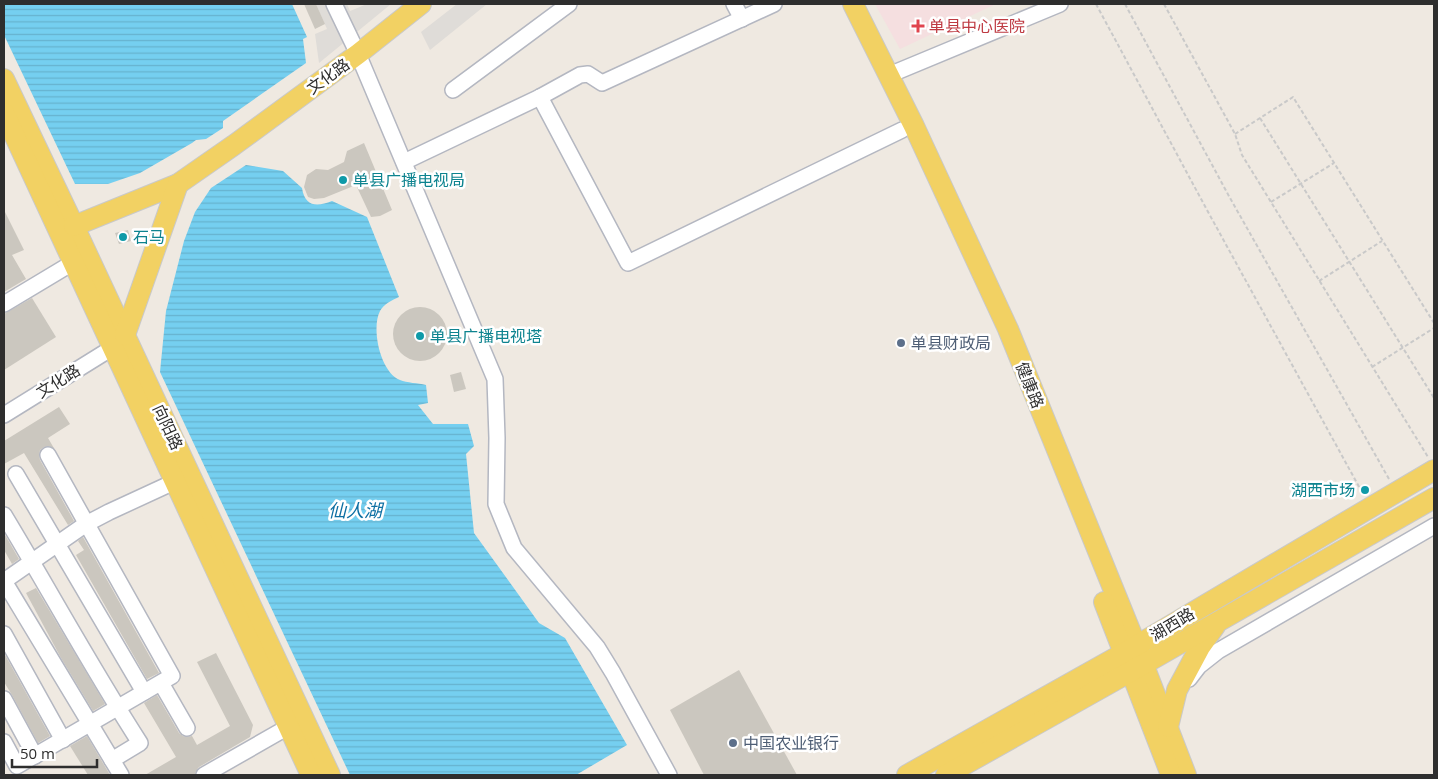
<svg xmlns="http://www.w3.org/2000/svg" width="1438" height="779" font-family="'Open Sans','Noto Sans SC',sans-serif">
<defs>
<pattern id="water-rules" width="6" height="5" patternUnits="userSpaceOnUse" patternTransform="scale(1.25)"><rect width="6" height="5" fill="#75cff0"/><path d="M0 2.5h6" fill="none" stroke="#66b2ce"/></pattern>
</defs>
<rect width="100%" height="100%" fill="#efe9e1"/>
<!-- medical -->
<polygon fill="#f5dfe0" points="875,4 996,4 900,49"/>
<!-- plaza -->
<g fill="#dfdcd8">
<polygon points="316,4 347,4 350,11 367,4 391,4 319,63 315,34 327,29"/>
<polygon points="457,4 487,4 430,50 421,32"/>
</g>
<!-- water -->
<g fill="url(#water-rules)">
<polygon points="4,4 137,4 149,5 157,4 292,4 307,37 303,39 306,63 223,121 223,128 206,139 196,140 192,143 140,173 108,184 75,184 4,35"/>
<path d="M246 165 283 171 302 188C305 207 317 207 332 201L367 217 399 297C392 300 384 304 380 311 371 328 380 372 400 380 407 383 418 383 426 385L428 403 418 405 433 424H468L474 446 466 454 474 533 539 623 565 638 627 745 576 775H350L160 372 166 311 184 241 195 212 211 188Z"/>
</g>
<!-- building -->
<g fill="#cbc7bf">
<polygon points="304,4 316,4 325,24 315,29"/>
<polygon points="364,143 392,210 380,216 371,217 356,185 324,198 314,199 308,197 304,187 307,175 316,169 328,170 344,162 347,151"/>
<polygon points="4,210 24,250 12,255 26,279 4,292"/>
<polygon points="128,230 131,241 119,244 115,233"/>
<polygon points="32,298 56,337 4,370 4,314"/>
<circle cx="420" cy="334" r="27"/>
<polygon points="461,372 466,389 454,392 450,375"/>
<polygon points="59,407 70,424 48,438 55,450 49,446 44,447 40,450 39,455 40,460 74,521 68,525 24,453 4,464 4,441"/>
<polygon points="4,533 19,559 12,564 4,550"/>
<polygon points="83,537 159,673 147,679 76,555 84,550 78,541"/>
<polygon points="36,588 105,704 93,711 61,658 26,593"/>
<polygon points="4,653 50,736 38,743 12,695 4,682"/>
<polygon points="216,653 253,725 250,737 199,767 196,771 195,775 145,775 176,757 144,703 157,695 179,733 183,736 187,737 192,736 197,745 230,726 197,662"/>
<polygon points="739,670 797,775 704,775 670,710"/>
<polygon points="87,736 110,775 88,775 70,746"/>
</g>
<g fill="none" stroke-linecap="round" stroke-linejoin="round">
<!-- minor casing -->
<g stroke="#b4b7c1" stroke-width="18">
<g id="minor">
<polyline points="334,4 358,54 495,379 497,438 496,504 514,548 597,647 613,673 669,775"/>
<polyline points="734,4 742,19"/>
<polyline points="889,75 1060,4"/>
<polyline points="453,90 569,4"/>
<polyline points="540,97 628,263 902,130"/>
<polyline points="404,162 540,97 580,75 588,74 602,83 774,4"/>
<polyline points="4,304 74,262"/>
<polyline points="4,415 112,348 120,340"/>
<polyline points="16,474 144,692"/>
<path d="M4 515C50 591 92 669 140 743L112 760"/>
<polyline points="4,581 121,775"/>
<polyline points="4,581 86,524 109,512 174,482"/>
<polyline points="4,634 63,740"/>
<polyline points="1189,679 1199,666 1218,651 1434,526"/>
<polyline points="161,683 187,728"/>
<polyline points="4,699 35,756"/>
<polyline points="4,742 17,766 172,676 48,455"/>
<polyline points="204,775 288,727"/>
</g>
</g>
<!-- major casing -->
<g stroke="#c9c9c9" stroke-width="22">
<g id="major">
<polyline points="853,4 914,126 1008,329 1136,645 1186,775"/>
<polyline points="4,79 74,226 330,775"/>
<polyline points="4,113 311,775"/>
<polyline points="74,226 178,184 234,145 358,54 421,4"/>
<polyline points="125,335 178,184"/>
<polyline points="1104,602 1171,775"/>
<polyline points="1168,727 1177,690 1200,647 1215,626"/>
<polyline points="907,775 1124,653 1434,470"/>
<polyline points="946,775 1144,664 1434,498"/>
</g>
</g>
<!-- path -->
<g stroke="#c9c9c9" stroke-width="2" stroke-dasharray="4 2.5" stroke-linecap="butt">
<polyline points="1096,4 1207,210 1363,494"/>
<polyline points="1125,4 1230,198 1389,479"/>
<polyline points="1164,4 1235,134 1242,155 1428,457"/>
<polyline points="1260,118 1434,398"/>
<polyline points="1235,134 1293,97 1434,323"/>
<polyline points="1271,202 1334,163"/>
<polyline points="1319,281 1382,241"/>
<polyline points="1372,367 1434,328"/>
</g>
<!-- minor -->
<use href="#minor" stroke="#fff" stroke-width="15"/>
<!-- major -->
<use href="#major" stroke="#f2d163" stroke-width="20"/>
</g>
<!-- markers -->
<path fill="#e0444e" stroke="#fff" stroke-width="2" d="M915.5 18.5h5v5h5v5h-5v5h-5v-5h-5v-5h5z"/>
<g fill="#0f9aa8" stroke="#fff" stroke-width="2">
<circle cx="343" cy="180" r="5"/>
<circle cx="123" cy="237" r="5"/>
<circle cx="420" cy="336" r="5"/>
<circle cx="1365" cy="490" r="5"/>
</g>
<g fill="#5c6f8a" stroke="#fff" stroke-width="2">
<circle cx="901" cy="343" r="5"/>
<circle cx="733" cy="743" r="5"/>
</g>
<g text-anchor="middle" dominant-baseline="central" stroke-width="5" stroke-linejoin="round" paint-order="stroke">
<!-- health labels -->
<g font-size="16" fill="#be3a42" stroke="#fff" text-anchor="start">
<text x="929" y="26">单县中心医院</text>
</g>
<!-- street labels -->
<g font-size="16" fill="#2e2e2e" stroke="#fff">
<text transform="translate(328 76) rotate(-36)">文化路</text>
<text transform="translate(58 381) rotate(-32)">文化路</text>
<text transform="translate(1030 385) rotate(68)">健康路</text>
<text transform="translate(168 427) rotate(65)">向阳路</text>
<text transform="translate(1172 624) rotate(-31)">湖西路</text>
</g>
<!-- culture labels -->
<g font-size="16" fill="#0d838f" stroke="#fff" text-anchor="start">
<text x="353" y="180">单县广播电视局</text>
<text x="133" y="237">石马</text>
<text x="430" y="336">单县广播电视塔</text>
<text x="1355" y="490" text-anchor="end">湖西市场</text>
</g>
<!-- service labels -->
<g font-size="16" fill="#4e5e75" stroke="#fff" text-anchor="start">
<text x="911" y="343">单县财政局</text>
<text x="743" y="743">中国农业银行</text>
</g>
<!-- water labels -->
<g font-size="18" font-style="italic" fill="#0d6fa3" stroke="#fff">
<text x="355" y="510">仙人湖</text>
</g>
</g>
<!-- border -->
<rect width="1438" height="779" fill="none" stroke="#2e2e2e" stroke-width="10"/>
<!-- scale -->
<path d="M12 759v8h85v-8" fill="none" stroke="#2e2e2e" stroke-width="2.5"/>
<text x="20" y="759" font-size="15" fill="#2e2e2e" stroke="#ffffff" stroke-width="4" paint-order="stroke">50 m</text>
</svg>
